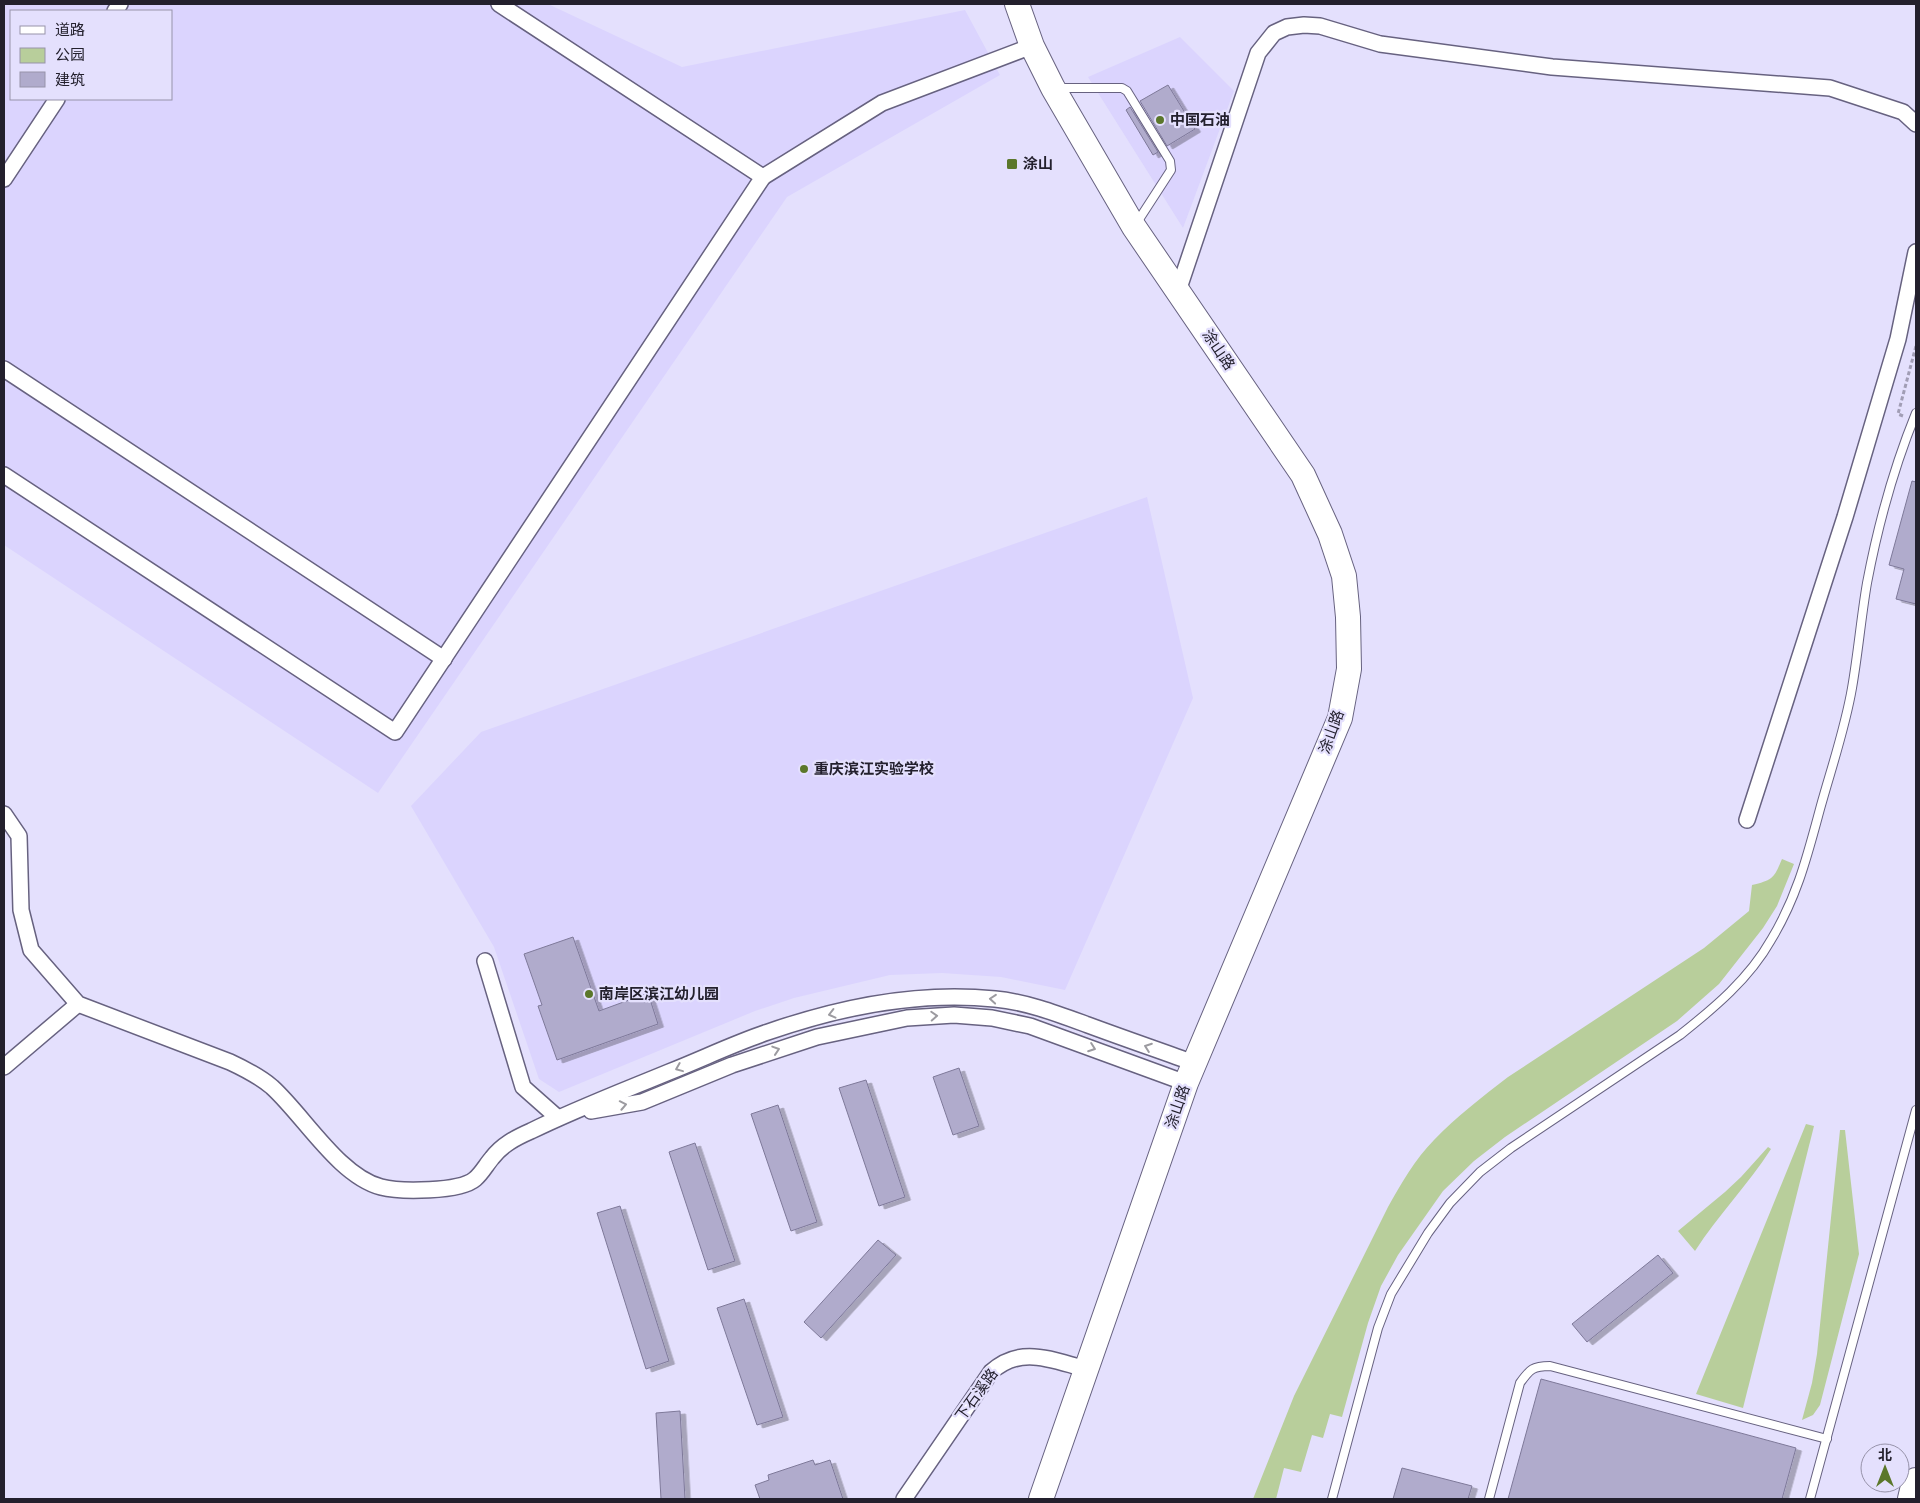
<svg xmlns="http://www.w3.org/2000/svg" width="1920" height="1503" font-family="'Sofia Sans Condensed','Noto Sans SC',sans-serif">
<defs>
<filter id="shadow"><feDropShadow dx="5.5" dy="3" stdDeviation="0" flood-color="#0004"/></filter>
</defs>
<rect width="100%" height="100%" fill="#e4e0fd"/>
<!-- built -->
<g fill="#dbd4fe" fill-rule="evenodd">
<path d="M4 4H548L682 67 965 10 1000 75 787 197 378 793 4 545ZM11 11H171V99H11Z"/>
<polygon points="1180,37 1234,91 1183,228 1088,77"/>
<polygon points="1147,497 1193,698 1065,990 1001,977 942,973 890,975 794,998 755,1011 559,1092 539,1079 494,947 411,806 481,732"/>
</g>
<!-- green -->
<g fill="#b8ce9b">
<path d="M1782 859 1794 864 1777 906 1763 928 1719 984 1677 1021 1505 1137 1474 1161 1443 1191 1398 1255 1381 1286 1368 1323 1342 1417 1330 1414 1323 1438 1312 1435 1301 1472 1284 1468 1276 1499H1253L1294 1396 1388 1207C1401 1184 1415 1159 1434 1140 1456 1117 1482 1097 1508 1077L1704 948 1749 911 1752 885C1773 880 1774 878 1782 859Z"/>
<polygon points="1806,1124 1814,1126 1743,1408 1696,1394"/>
<polygon points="1840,1130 1845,1130 1859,1254 1820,1405 1813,1415 1802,1420 1812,1383 1817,1354"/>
<path d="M1768 1147 1771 1149C1748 1185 1718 1215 1695 1251L1678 1231 1725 1192 1741 1177Z"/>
</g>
<!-- building -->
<g fill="#b0abcc" stroke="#7e7999" filter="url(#shadow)">
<polygon points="1168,85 1195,129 1167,146 1140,101"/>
<polygon points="1130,107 1158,152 1153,155 1126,110"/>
<polygon points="1912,481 1916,482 1916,604 1896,599 1904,569 1889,565"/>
<polygon points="573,937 599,1011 648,993 658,1024 557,1060 538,1006 542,1005 524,954"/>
<polygon points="959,1068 979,1126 953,1135 933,1077"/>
<polygon points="866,1080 905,1197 879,1206 839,1088"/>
<polygon points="778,1105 817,1222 791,1231 751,1114"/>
<polygon points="695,1143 735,1261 708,1270 669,1152"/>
<polygon points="620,1206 669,1361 646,1369 597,1213"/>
<polygon points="878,1240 896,1255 821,1338 804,1322"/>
<polygon points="1658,1255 1673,1273 1587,1342 1572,1324"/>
<polygon points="744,1299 783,1417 757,1425 717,1308"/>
<polygon points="1541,1379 1796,1448 1782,1499 1508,1499"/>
<polygon points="680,1411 685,1499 661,1499 656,1413"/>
<polygon points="813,1460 815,1465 830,1460 843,1499 760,1499 755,1485 769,1480 768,1475"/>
<polygon points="1402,1468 1472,1486 1468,1499 1393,1499"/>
</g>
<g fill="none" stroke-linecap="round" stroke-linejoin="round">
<!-- lane casing -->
<g stroke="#676280" stroke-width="10">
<g id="lane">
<polyline points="1057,88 1122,88 1127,91 1170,161 1171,170 1136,224"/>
<path d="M1332 1499 1378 1328 1391 1294 1428 1233 1450 1203 1480 1172 1511 1148 1680 1035C1714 1008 1749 979 1771 940 1797 897 1807 857 1820 809 1831 769 1845 729 1852 688 1858 654 1861 618 1867 583 1878 525 1894 467 1916 413"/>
<path d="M1489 1499 1520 1383C1530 1369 1533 1366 1550 1366L1827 1439"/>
<polyline points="1810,1499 1916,1110"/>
</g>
</g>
<!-- street casing -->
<g stroke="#676280" stroke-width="18">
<g id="street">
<polyline points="115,11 120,4"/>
<polyline points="763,177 882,103 1032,46"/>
<polyline points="4,179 57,99"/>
<polyline points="1178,291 1258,53 1274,33 1287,27 1304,25 1320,26 1380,44 1552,67 1830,88 1903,112 1916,124"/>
<polyline points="4,369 444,659"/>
<polyline points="4,475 395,732 763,177 499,4"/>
<path d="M4 814 19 836 21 910 31 950 78 1004 230 1062C245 1069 259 1076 272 1087 304 1116 339 1176 381 1187 400 1192 460 1192 475 1179 482 1173 486 1165 492 1158 502 1145 515 1138 531 1131 576 1109 623 1091 669 1072 702 1059 735 1043 768 1032 840 1007 919 991 995 999 1027 1002 1058 1014 1088 1025 1123 1038 1158 1050 1194 1063"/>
<polyline points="1747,820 1845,517 1898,339 1916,252"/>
<polyline points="485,961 523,1087 558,1118"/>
<polyline points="4,1067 78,1004"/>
<polyline points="591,1111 642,1102 732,1065 817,1037 907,1018 954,1015 992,1018 1030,1026 1186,1083"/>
<path d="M904 1499 991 1372C1021 1345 1051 1360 1086 1369"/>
</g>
</g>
<!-- primary casing -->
<g stroke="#676280" stroke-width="26">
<polyline id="primary" points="1017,4 1032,46 1053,88 1134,227 1303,475 1330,534 1344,576 1348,617 1349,669 1340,718 1186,1083 1041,1499"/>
</g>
<!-- highway casing -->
<g stroke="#676280" stroke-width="30">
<polyline id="highway" points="1912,1499 1916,1482"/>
</g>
<!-- path -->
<polyline stroke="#a19db5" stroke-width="3" stroke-dasharray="4 2.5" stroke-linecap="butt" points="1903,416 1898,414 1916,346"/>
<!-- lane -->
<use href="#lane" stroke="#fff" stroke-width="8"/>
<!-- street -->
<use href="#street" stroke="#fff" stroke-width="15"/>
<!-- primary -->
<use href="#primary" stroke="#fff" stroke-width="24"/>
<!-- highway -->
<use href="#highway" stroke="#fff" stroke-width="28"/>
</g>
<!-- one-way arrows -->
<defs><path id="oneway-chevron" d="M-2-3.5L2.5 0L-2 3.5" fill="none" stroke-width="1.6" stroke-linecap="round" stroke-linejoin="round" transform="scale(1.25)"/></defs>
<g stroke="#9c9ba0">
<use href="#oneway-chevron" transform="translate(993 999) rotate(-175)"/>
<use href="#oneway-chevron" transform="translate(832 1014) rotate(166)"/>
<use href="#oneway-chevron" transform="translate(934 1016) rotate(-3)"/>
<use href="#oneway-chevron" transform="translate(1148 1047) rotate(-160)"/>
<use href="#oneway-chevron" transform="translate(1092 1048) rotate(20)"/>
<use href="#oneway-chevron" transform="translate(776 1050) rotate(-18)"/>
<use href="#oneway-chevron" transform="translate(679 1068) rotate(158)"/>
<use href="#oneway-chevron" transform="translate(623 1105) rotate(-11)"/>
</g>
<!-- markers -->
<g fill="#5b772b" stroke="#e4e0fd" stroke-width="2">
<circle cx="1160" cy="120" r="5"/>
<rect x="1006" y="158" width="12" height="12" rx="2.5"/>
<circle cx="804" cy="769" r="5"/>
<circle cx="589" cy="994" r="5"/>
</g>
<g text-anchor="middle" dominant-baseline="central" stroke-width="4.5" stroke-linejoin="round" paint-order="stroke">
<!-- poi labels -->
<g font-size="15" font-weight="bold" fill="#23202d" stroke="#e4e0fd" text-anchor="start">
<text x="1170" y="120">中国石油</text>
<text x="1023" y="164">涂山</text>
<text x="814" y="769">重庆滨江实验学校</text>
<text x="599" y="994">南岸区滨江幼儿园</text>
</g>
<!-- street labels -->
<g font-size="15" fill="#23202d" stroke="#e4e0fd">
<text transform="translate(1218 350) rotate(56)">涂山路</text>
<text transform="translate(1332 732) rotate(-70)">涂山路</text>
<text transform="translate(1178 1107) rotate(-71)">涂山路</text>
<text transform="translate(977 1395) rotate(-54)">下石溪路</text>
</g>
</g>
<!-- border -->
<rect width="1920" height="1503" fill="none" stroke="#23202d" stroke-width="10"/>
<!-- legend -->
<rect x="10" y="10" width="162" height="90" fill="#e4e0fd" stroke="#9793aa"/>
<rect x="20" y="26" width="25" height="8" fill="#ffffff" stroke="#9793aa"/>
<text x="55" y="35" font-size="15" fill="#23202d">道路</text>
<rect x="20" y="48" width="25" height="15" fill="#b8ce9b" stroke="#9793aa"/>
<text x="55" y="60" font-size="15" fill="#23202d">公园</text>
<rect x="20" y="72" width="25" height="15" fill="#b0abcc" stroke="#9793aa"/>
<text x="55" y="85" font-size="15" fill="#23202d">建筑</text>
<!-- north arrow -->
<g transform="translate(1885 1468)"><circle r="24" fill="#e4e0fd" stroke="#9793aa"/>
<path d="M0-4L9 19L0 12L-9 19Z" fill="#5b772b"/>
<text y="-8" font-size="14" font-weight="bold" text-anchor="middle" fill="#23202d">北</text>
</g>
</svg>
